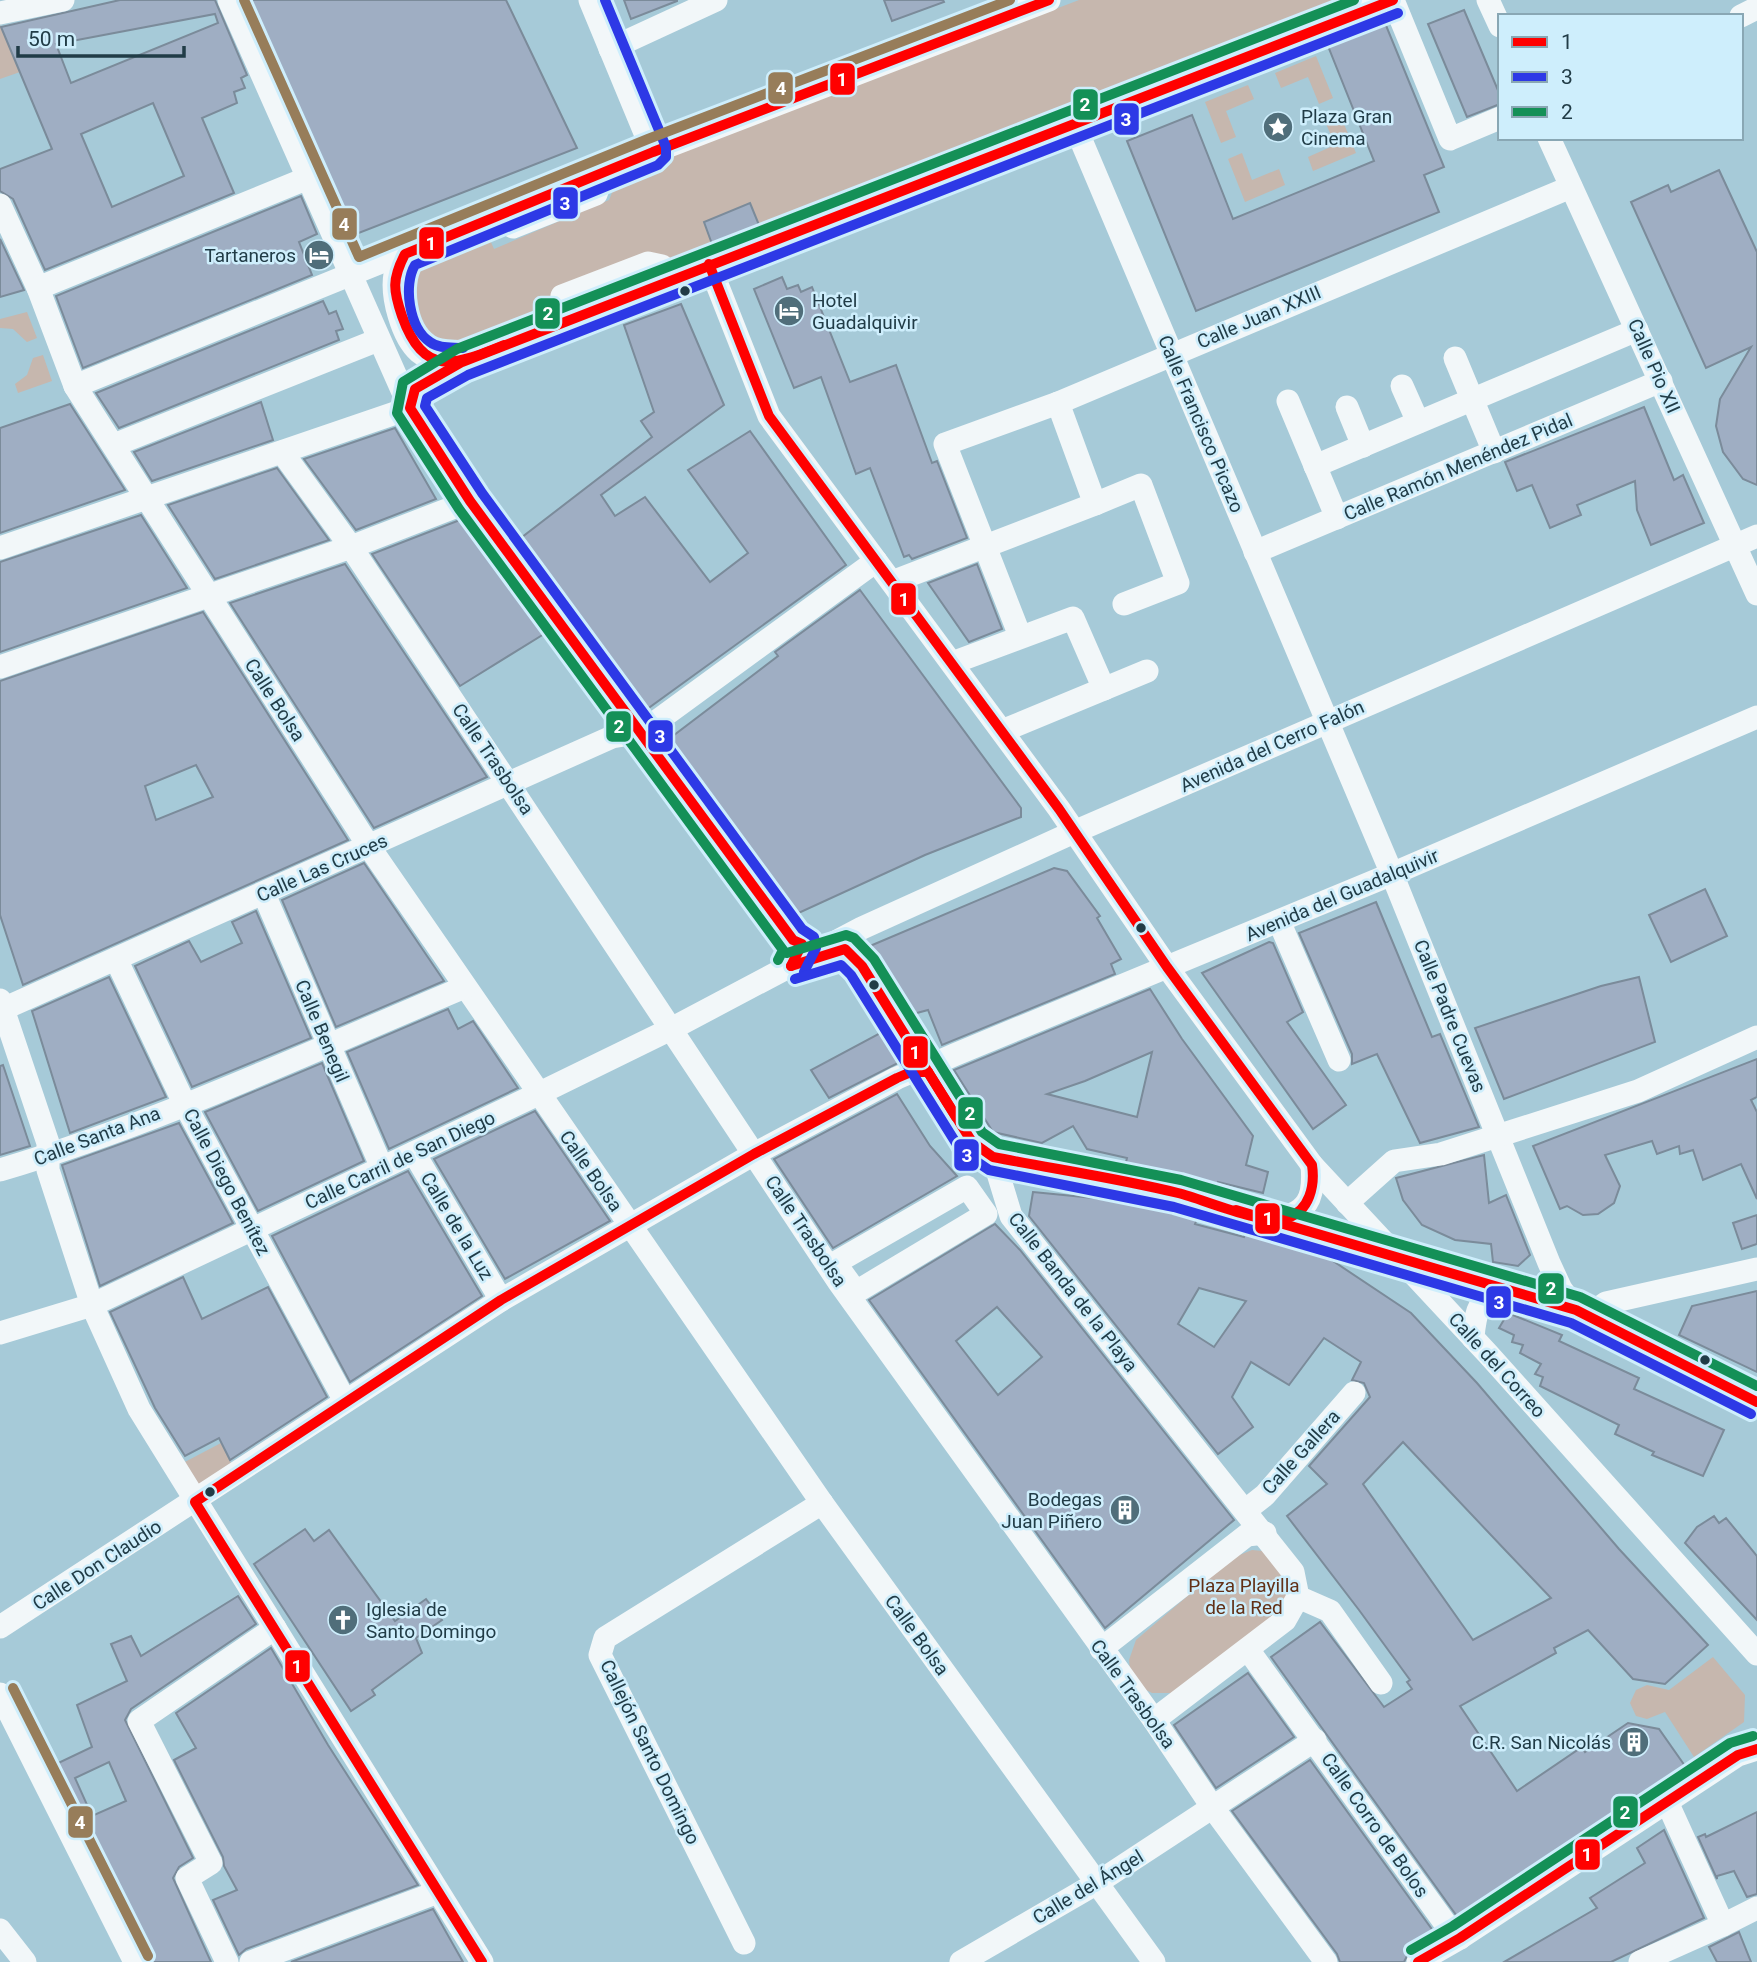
<svg xmlns="http://www.w3.org/2000/svg" width="1757" height="1962" font-family="Roboto,sans-serif">
<rect width="100%" height="100%" fill="#a6cad8"/>
<!-- green -->
<g fill="#c6b7ae">
<path d="M1079 0H1334L669 263 555 293 556 307 455 347 435 346C423 335 418 326 411 310 390 257 447 248 486 231L494 249 609 200 619 176Z"/>
<polygon points="0,25 20,72 0,79"/>
<polygon points="1316,56 1333,98 1319,104 1308,77 1281,88 1275,73"/>
<polygon points="1248,85 1254,99 1226,111 1236,137 1221,143 1205,102"/>
<polygon points="1339,112 1356,153 1313,171 1308,157 1335,145 1324,119"/>
<polygon points="1242,153 1252,180 1279,169 1285,185 1245,202 1228,159"/>
<polygon points="27,312 37,338 27,342 13,329 0,328 0,319"/>
<polygon points="43,355 52,381 18,393 15,384 27,375 33,358"/>
<polygon points="221,1443 234,1469 202,1489 181,1464"/>
<polygon points="1252,1550 1263,1551 1292,1580 1285,1611 1173,1693 1152,1693 1142,1688 1130,1670 1129,1660 1136,1640 1232,1558"/>
<polygon points="1713,1657 1745,1695 1744,1722 1694,1757 1665,1712 1647,1719 1636,1716 1630,1703 1636,1690 1647,1685 1669,1690"/>
</g>
<!-- building -->
<g fill="#9faec3" stroke="#7b8b9a" stroke-width="2" fill-rule="evenodd">
<path d="M120 0H215L247 75 241 78 245 88 234 92 237 103 202 118 234 193 45 270 13 199 0 191V169L52 149 1 27ZM215 14 218 23 71 83 56 44ZM153 103 184 176 112 207 81 134Z"/>
<polygon points="244,0 506,0 577,148 351,236"/>
<polygon points="624,0 677,0 677,1 631,19"/>
<polygon points="884,0 943,0 944,2 892,21"/>
<polygon points="1464,10 1500,95 1500,104 1467,117 1428,24"/>
<polygon points="1385,23 1444,167 1424,175 1439,212 1196,311 1127,141 1192,115 1233,219 1374,161 1328,46"/>
<polygon points="1719,170 1757,252 1757,485 1743,479 1723,452 1716,426 1720,399 1751,347 1706,368 1631,202 1668,185 1671,192"/>
<polygon points="301,196 317,234 299,242 312,275 83,368 56,296"/>
<polygon points="750,203 759,225 712,244 704,222"/>
<polygon points="0,239 24,290 0,297"/>
<polygon points="782,277 787,289 798,285 801,292 812,287 850,382 896,365 932,463 937,461 967,538 912,559 909,555 904,557 870,468 856,474 821,377 794,388 754,289"/>
<polygon points="323,301 329,314 336,311 343,329 336,331 339,340 119,428 96,393"/>
<polygon points="681,304 724,405 601,495 615,516 645,497 710,582 748,553 688,470 750,431 846,565 643,712 517,541 652,437 641,421 654,412 624,325"/>
<polygon points="261,402 273,440 152,481 134,452"/>
<polygon points="70,404 125,490 0,533 0,428"/>
<polygon points="1644,407 1674,480 1683,475 1704,523 1651,545 1637,510 1635,481 1577,505 1581,515 1550,528 1532,485 1517,491 1505,462"/>
<polygon points="395,428 436,499 356,530 304,459"/>
<polygon points="277,468 329,540 215,579 168,505"/>
<polygon points="141,515 187,588 0,652 0,562"/>
<polygon points="465,518 544,634 460,686 372,554"/>
<polygon points="345,564 487,777 374,828 230,603"/>
<polygon points="977,564 1002,629 969,642 928,583"/>
<polygon points="860,590 1021,808 1021,817 925,855 792,916 665,742 778,656 775,652"/>
<path d="M203 612 348 840 23 985 0 915V681ZM196 765 213 797 156 820 145 786Z"/>
<polygon points="364,863 444,981 336,1027 282,900"/>
<polygon points="1054,868 1067,871 1100,916 1097,918 1121,959 1111,964 1115,974 942,1045 928,1010 913,1014 870,954 870,946"/>
<polygon points="1705,889 1727,936 1671,962 1649,915"/>
<polygon points="1376,902 1432,1037 1440,1034 1479,1127 1420,1143 1377,1054 1352,1064 1352,1054 1299,933"/>
<polygon points="256,911 311,1038 192,1087 135,966 189,941 201,962 242,943 232,922"/>
<polygon points="1269,942 1273,943 1303,1012 1287,1022 1346,1105 1313,1129 1202,973"/>
<polygon points="109,977 166,1097 70,1133 32,1011"/>
<polygon points="1639,977 1655,1042 1504,1099 1475,1028 1601,986"/>
<path d="M1150 989 1182 1039 1253 1136 1246 1165 1268 1172 1263 1193 1218 1182 1217 1188 1125 1166 1127 1158 1087 1149 1073 1126 1042 1143 993 1132 954 1070ZM1152 1052 1137 1117 1047 1094 1085 1081Z"/>
<polygon points="448,1009 458,1029 473,1021 518,1088 389,1149 347,1052"/>
<polygon points="884,1031 904,1060 829,1098 811,1070"/>
<polygon points="1757,1059 1757,1097 1751,1100 1757,1112 1757,1199 1741,1164 1703,1180 1693,1150 1680,1154 1679,1146 1657,1154 1652,1141 1605,1155 1620,1186 1614,1203 1598,1214 1583,1215 1567,1206 1560,1209 1533,1146"/>
<polygon points="322,1063 364,1161 258,1211 205,1112"/>
<polygon points="3,1065 30,1146 0,1155 0,1066"/>
<polygon points="897,1094 930,1146 957,1176 833,1248 774,1159"/>
<polygon points="535,1111 610,1221 505,1279 434,1159"/>
<polygon points="179,1123 233,1223 100,1286 62,1165"/>
<polygon points="1484,1155 1489,1203 1506,1195 1530,1255 1518,1266 1493,1262 1491,1244 1455,1240 1422,1225 1403,1200 1396,1178"/>
<polygon points="408,1171 482,1296 350,1382 272,1236"/>
<path d="M1033 1192 1124 1201 1198 1216 1195 1224 1244 1237 1246 1228 1312 1247 1411 1313 1477 1383 1619 1549 1708 1645 1665 1684 1633 1679 1588 1630 1554 1648 1556 1653 1460 1706 1517 1791 1582 1747 1585 1752 1628 1723 1659 1729 1685 1766 1630 1802 1632 1806 1627 1811 1527 1877 1521 1879 1519 1877 1459 1919 1271 1657 1320 1622 1384 1707 1412 1689 1407 1682 1410 1680 1359 1610 1287 1516 1327 1484 1309 1466 1370 1397 1364 1383 1352 1380 1361 1362 1324 1338 1289 1385 1251 1362 1232 1397 1253 1427 1218 1454 1029 1216ZM1199 1288 1246 1301 1214 1347 1178 1324ZM1403 1442 1507 1552 1551 1598 1473 1640 1363 1484Z"/>
<polygon points="1757,1215 1757,1244 1742,1249 1733,1223"/>
<path d="M995 1224 1020 1250 1234 1520 1105 1628 869 1300ZM997 1307 1042 1357 998 1395 956 1341Z"/>
<polygon points="183,1277 202,1319 268,1287 327,1397 230,1460 219,1438 185,1456 155,1408 110,1312"/>
<polygon points="1757,1291 1757,1372 1679,1335 1692,1306"/>
<polygon points="1508,1313 1562,1335 1559,1341 1639,1378 1634,1389 1724,1430 1703,1476 1652,1455 1654,1452 1615,1434 1619,1425 1540,1386 1543,1377 1535,1374 1541,1364 1520,1353 1523,1345 1512,1342 1514,1335 1499,1328"/>
<polygon points="1714,1516 1719,1523 1726,1518 1757,1556 1757,1620 1685,1543 1697,1527"/>
<polygon points="305,1529 314,1541 329,1530 395,1621 426,1599 442,1620 416,1638 422,1653 372,1690 375,1695 351,1711 254,1564"/>
<path d="M238 1596 256 1624 131 1709 125 1720 193 1858 179 1867 173 1878 211 1962H149L52 1766 92 1747 77 1705 127 1681 111 1644 131 1636 141 1656ZM109 1762 126 1801 92 1816 75 1778Z"/>
<polygon points="271,1648 328,1745 418,1885 246,1949 239,1955 213,1900 237,1890 224,1866 223,1857 174,1760 196,1748 176,1713"/>
<polygon points="1248,1673 1294,1737 1216,1788 1174,1725"/>
<polygon points="1310,1760 1436,1935 1410,1950 1404,1962 1340,1962 1337,1954 1232,1811"/>
<polygon points="1757,1812 1757,1894 1747,1897 1734,1871 1717,1876 1717,1879 1698,1837 1705,1834 1706,1837"/>
<polygon points="1664,1830 1704,1918 1611,1962 1504,1962 1597,1908 1590,1898 1645,1863 1637,1848"/>
<polygon points="433,1909 463,1962 291,1962"/>
<polygon points="1739,1932 1751,1962 1717,1962 1709,1947"/>
</g>
<g fill="none" stroke-linecap="round" stroke-linejoin="round">
<!-- minor -->
<g stroke="#f2f7f9" stroke-width="23">
<polyline points="229,0 410,408 470,501 793,940 802,944 791,966"/>
<polyline points="590,0 653,152"/>
<polyline points="1393,0 1450,139 1500,118"/>
<polyline points="1488,0 1500,26"/>
<polyline points="0,13 63,0"/>
<polyline points="1741,16 1757,8"/>
<polyline points="610,49 716,0"/>
<polyline points="1075,126 1392,874 1549,1263 1561,1289 1576,1310"/>
<polyline points="1549,138 1757,594"/>
<polyline points="0,205 38,288 75,386 370,848 822,1503 1154,1962"/>
<polyline points="513,227 596,194 604,172"/>
<path d="M405 254C402 260 397 267 395 274 391 296 402 337 419 352 431 362 448 361 462 362"/>
<polyline points="709,264 769,416 1059,809 1167,967 1312,1165 1488,1354 1757,1654"/>
<polyline points="38,288 308,178"/>
<polyline points="562,296 648,263 662,266 675,278"/>
<polyline points="1455,358 1494,452"/>
<polyline points="75,386 653,152 1049,0"/>
<polyline points="1402,386 1418,422"/>
<polyline points="1288,401 1337,518"/>
<polyline points="1058,403 1095,504 1141,485 1178,583 1124,604"/>
<polyline points="1347,407 1363,446"/>
<path d="M410 408C414 379 439 374 462 362L1393 0"/>
<polyline points="114,445 378,340"/>
<polyline points="282,452 351,547 838,1281 1154,1720 1213,1808 1326,1962"/>
<polyline points="1315,466 1637,330"/>
<polyline points="0,548 410,408"/>
<polyline points="1255,552 1661,381"/>
<polyline points="892,582 1095,504"/>
<polyline points="1020,636 945,444 1058,403 1571,187"/>
<polyline points="952,663 1073,618 1104,689"/>
<polyline points="0,667 351,547 470,501"/>
<polyline points="1002,731 1147,671"/>
<polyline points="264,894 382,1168"/>
<polyline points="1279,921 1339,1060"/>
<polyline points="821,956 845,949 862,966 972,1142 993,1157 1177,1193 1576,1310 1757,1402"/>
<polyline points="116,959 184,1103 345,1401"/>
<polyline points="0,1000 48,1143 48,1170 92,1305 139,1409 482,1962"/>
<polyline points="3,1009 612,737 642,732 876,561"/>
<polyline points="928,1072 938,1062 954,1055 1392,874 1757,717"/>
<polyline points="414,1153 501,1300"/>
<polyline points="993,1157 1011,1216 1293,1572 1298,1597 1285,1620 1154,1720"/>
<path d="M0 1170C159 1123 312 1051 465 987"/>
<polygon points="967,1187 986,1214 856,1292 835,1263"/>
<polyline points="1347,1203 1394,1161 1441,1154 1638,1091 1757,1037"/>
<path d="M1273 1220C1308 1213 1315 1199 1312 1165"/>
<polyline points="1593,1319 1596,1310 1606,1303 1757,1269"/>
<polyline points="0,1333 92,1305 538,1094 671,1029 862,928 1074,832 1757,536"/>
<path d="M1473 1338C1475 1312 1479 1294 1507 1289"/>
<polyline points="1246,1510 1265,1495 1354,1393"/>
<polyline points="1298,1597 1330,1611 1381,1683"/>
<polyline points="0,1627 501,1300 754,1154 897,1078 911,1072 928,1072"/>
<polyline points="1101,1649 1247,1535 1265,1533"/>
<polyline points="1249,1651 1450,1930 1460,1938"/>
<polyline points="0,1694 135,1962"/>
<polyline points="1667,1802 1723,1925 1757,1908"/>
<polyline points="0,1930 25,1962"/>
<polyline points="744,1943 600,1655 605,1638 822,1503"/>
<polyline points="227,1962 187,1878 211,1863 139,1721 275,1628"/>
<polyline points="251,1962 438,1892"/>
<polyline points="961,1962 1097,1883 1315,1740"/>
<polyline points="1418,1962 1460,1938 1738,1755 1757,1749"/>
<polyline points="1640,1962 1723,1925"/>
</g>
<!-- bus-1 casing -->
<g stroke="#ceeefc" stroke-width="16">
<g id="bus-1">
<path d="M709 264 769 416 1059 809 1167 967 1312 1165C1315 1185 1310 1211 1287 1218 1260 1225 1206 1200 1178 1193 1117 1178 1054 1169 993 1157L972 1142 928 1072"/>
<path d="M504 345C453 366 424 377 402 316 393 290 392 279 405 254L653 152 1049 0"/>
<polyline points="791,966 802,944 793,940 470,501 410,408 415,389 462,362 1393,0"/>
<polyline points="791,966 845,949 862,966 956,1117"/>
<polyline points="1236,1210 1576,1310 1757,1402"/>
<polyline points="482,1962 195,1502 501,1300 754,1154 897,1078 911,1072 928,1072"/>
<polyline points="1418,1962 1460,1938 1738,1755 1757,1749"/>
</g>
</g>
<!-- bus-2 casing -->
<g stroke="#ceeefc" stroke-width="16">
<g id="bus-2">
<path d="M463 348C452 347 439 349 430 342 409 328 403 285 415 265L658 165 666 157V147L605 0"/>
<polyline points="804,972 816,948 814,937 802,929 482,493 425,406 427,398 468,375 1398,13"/>
<polyline points="795,979 841,965 851,975 961,1151 989,1170 1174,1207 1571,1323 1751,1414"/>
</g>
</g>
<!-- bus-3 casing -->
<g stroke="#ceeefc" stroke-width="16">
<g id="bus-3">
<polyline points="787,953 846,935 854,938 874,959 982,1132 999,1144 1181,1180 1580,1297 1757,1386"/>
<polyline points="778,960 783,950 459,509 397,413 403,382 457,349 1354,0"/>
<polyline points="1411,1950 1453,1926 1730,1743 1753,1736"/>
</g>
</g>
<!-- bus-4 casing -->
<g stroke="#ceeefc" stroke-width="16">
<g id="bus-4">
<polyline points="244,0 359,257 648,139 1010,0"/>
<polyline points="13,1688 148,1956"/>
</g>
</g>
<!-- bus-1 -->
<use href="#bus-1" stroke="#f00" stroke-width="10"/>
<!-- bus-2 -->
<use href="#bus-2" stroke="#2d39e6" stroke-width="10"/>
<!-- bus-3 -->
<use href="#bus-3" stroke="#149057" stroke-width="10"/>
<!-- bus-4 -->
<use href="#bus-4" stroke="#977d5a" stroke-width="10"/>
</g>
<!-- icons -->
<defs>
<g id="sight-disc" transform="scale(1.575)"><circle r="9.5" fill="#506e7a" stroke="#ceeefc"/><path d="M0-6L1.8-2.2L6-1.7L2.9 1.2L3.7 5.4L0 3.3L-3.7 5.4L-2.9 1.2L-6-1.7L-1.8-2.2Z" fill="#fff"/></g>
<g id="hotel-disc" transform="scale(1.575)"><circle r="9.5" fill="#506e7a" stroke="#ceeefc"/><path d="M-6-4.5h1.5V1H6V5H4.5V3h-9V5H-6ZM-4 0a1.8 1.8 0 1 1 3.6 0ZM.5 0V-2.5h3Q6-2.5 6 0Z" fill="#fff"/></g>
<g id="building-disc" transform="scale(1.575)"><circle r="9.5" fill="#506e7a" stroke="#ceeefc"/><path d="M-4-6H4V6H1V3H-1V6H-4ZM-2.5-4.3h1.7v1.8h-1.7ZM.8-4.3h1.7v1.8H.8ZM-2.5-1h1.7V.8h-1.7ZM.8-1h1.7V.8H.8Z" fill="#fff"/></g>
<g id="church-disc" transform="scale(1.575)"><circle r="9.5" fill="#506e7a" stroke="#ceeefc"/><path d="M-1.2-6h2.4v3.5h3.3v2.4h-3.3V6h-2.4V-.1h-3.3v-2.4h3.3Z" fill="#fff"/></g>
</defs>
<g fill-rule="evenodd">
<use href="#sight-disc" x="1278" y="127"/>
<use href="#hotel-disc" x="319" y="255"/>
<use href="#hotel-disc" x="789" y="311"/>
<use href="#building-disc" x="1125" y="1510"/>
<use href="#church-disc" x="343" y="1620"/>
<use href="#building-disc" x="1634" y="1742"/>
</g>
<!-- markers -->
<g fill="#213c47" stroke="#ceeefc" stroke-width="2.5">
<circle cx="685" cy="291" r="6"/>
<circle cx="1141" cy="928" r="6"/>
<circle cx="874" cy="985" r="6"/>
<circle cx="1705" cy="1360" r="6"/>
<circle cx="210" cy="1492" r="6"/>
</g>
<g text-anchor="middle" dominant-baseline="central" stroke-width="5" stroke-linejoin="round" paint-order="stroke">
<!-- poi labels -->
<g font-size="19" fill="#213c47" stroke="#ceeefc" text-anchor="start">
<text x="1301" y="116">Plaza Gran<tspan x="1301" dy="22">Cinema</tspan></text>
<text x="296" y="255" text-anchor="end">Tartaneros</text>
<text x="812" y="300">Hotel<tspan x="812" dy="22">Guadalquivir</tspan></text>
<text x="1102" y="1499" text-anchor="end">Bodegas<tspan x="1102" dy="22">Juan Piñero</tspan></text>
<text x="366" y="1609">Iglesia de<tspan x="366" dy="22">Santo Domingo</tspan></text>
<text x="1611" y="1742" text-anchor="end">C.R. San Nicolás</text>
</g>
<!-- street labels -->
<g font-size="19" fill="#213c47" stroke="#ceeefc">
<text transform="translate(1259 317) rotate(-23)">Calle Juan XXIII</text>
<text transform="translate(1654 366) rotate(66)">Calle Pio XII</text>
<text transform="translate(1201 424) rotate(67)">Calle Francisco Picazo</text>
<text transform="translate(1458 467) rotate(-23)">Calle Ramón Menéndez Pidal</text>
<text transform="translate(275 700) rotate(57)">Calle Bolsa</text>
<text transform="translate(1272 746) rotate(-24)">Avenida del Cerro Falón</text>
<text transform="translate(493 759) rotate(56)">Calle Trasbolsa</text>
<text transform="translate(322 868) rotate(-24)">Calle Las Cruces</text>
<text transform="translate(1342 895) rotate(-23)">Avenida del Guadalquivir</text>
<text transform="translate(1450 1016) rotate(68)">Calle Padre Cuevas</text>
<text transform="translate(322 1031) rotate(67)">Calle Benegil</text>
<text transform="translate(97 1136) rotate(-21)">Calle Santa Ana</text>
<text transform="translate(400 1160) rotate(-25)">Calle Carril de San Diego</text>
<text transform="translate(591 1171) rotate(55)">Calle Bolsa</text>
<text transform="translate(227 1182) rotate(62)">Calle Diego Benítez</text>
<text transform="translate(457 1226) rotate(59)">Calle de la Luz</text>
<text transform="translate(806 1231) rotate(56)">Calle Trasbolsa</text>
<text transform="translate(1073 1292) rotate(52)">Calle Banda de la Playa</text>
<text transform="translate(1497 1365) rotate(48)">Calle del Correo</text>
<text transform="translate(1301 1452) rotate(-48)">Calle Gallera</text>
<text transform="translate(97 1565) rotate(-33)">Calle Don Claudio</text>
<text transform="translate(917 1635) rotate(54)">Calle Bolsa</text>
<text transform="translate(1133 1694) rotate(54)">Calle Trasbolsa</text>
<text transform="translate(650 1752) rotate(64)">Callejón Santo Domingo</text>
<text transform="translate(1375 1825) rotate(55)">Calle Corro de Bolos</text>
<text transform="translate(1088 1887) rotate(-31)">Calle del Ángel</text>
</g>
<!-- park labels -->
<g font-size="19" fill="#623016" stroke="#ceeefc">
<text x="1244" y="1585">Plaza Playilla<tspan x="1244" dy="22">de la Red</tspan></text>
</g>
</g>
<g stroke="#ceeefc" stroke-width="2.5">
<rect x="829" y="62" width="27" height="34" rx="7" fill="#f00"/>
<rect x="767" y="71" width="27" height="34" rx="7" fill="#977d5a"/>
<rect x="1072" y="88" width="27" height="33" rx="7" fill="#149057"/>
<rect x="1113" y="102" width="27" height="34" rx="7" fill="#2d39e6"/>
<rect x="552" y="186" width="27" height="34" rx="7" fill="#2d39e6"/>
<rect x="331" y="207" width="27" height="34" rx="7" fill="#977d5a"/>
<rect x="418" y="226" width="27" height="34" rx="7" fill="#f00"/>
<rect x="534" y="297" width="27" height="33" rx="7" fill="#149057"/>
<rect x="890" y="582" width="27" height="34" rx="7" fill="#f00"/>
<rect x="605" y="710" width="27" height="33" rx="7" fill="#149057"/>
<rect x="647" y="719" width="27" height="34" rx="7" fill="#2d39e6"/>
<rect x="902" y="1035" width="27" height="34" rx="7" fill="#f00"/>
<rect x="957" y="1096" width="27" height="34" rx="7" fill="#149057"/>
<rect x="953" y="1138" width="27" height="34" rx="7" fill="#2d39e6"/>
<rect x="1254" y="1202" width="27" height="33" rx="7" fill="#f00"/>
<rect x="1537" y="1272" width="28" height="33" rx="7" fill="#149057"/>
<rect x="1485" y="1285" width="27" height="34" rx="7" fill="#2d39e6"/>
<rect x="284" y="1649" width="27" height="34" rx="7" fill="#f00"/>
<rect x="1612" y="1795" width="27" height="34" rx="7" fill="#149057"/>
<rect x="67" y="1805" width="27" height="34" rx="7" fill="#977d5a"/>
<rect x="1574" y="1838" width="27" height="33" rx="7" fill="#f00"/>
</g>
<g font-size="19" text-anchor="middle" font-weight="bold" fill="#fff">
<text x="842" y="86">1</text>
<text x="781" y="95">4</text>
<text x="1085" y="111">2</text>
<text x="1126" y="126">3</text>
<text x="565" y="210">3</text>
<text x="344" y="231">4</text>
<text x="431" y="250">1</text>
<text x="548" y="320">2</text>
<text x="904" y="606">1</text>
<text x="619" y="733">2</text>
<text x="660" y="743">3</text>
<text x="915" y="1059">1</text>
<text x="970" y="1120">2</text>
<text x="967" y="1162">3</text>
<text x="1268" y="1225">1</text>
<text x="1551" y="1295">2</text>
<text x="1499" y="1309">3</text>
<text x="297" y="1673">1</text>
<text x="1625" y="1819">2</text>
<text x="80" y="1829">4</text>
<text x="1587" y="1861">1</text>
</g>
<!-- legend -->
<rect x="1498" y="14" width="245" height="126" fill="#ceeefc" stroke="#89a7b4" stroke-width="2"/>
<rect x="1512" y="37" width="35" height="10" fill="#ff0000" stroke="#89a7b4" stroke-width="2"/>
<text x="1561" y="49" font-size="21" fill="#213c47">1</text>
<rect x="1512" y="72" width="35" height="10" fill="#2d39e6" stroke="#89a7b4" stroke-width="2"/>
<text x="1561" y="84" font-size="21" fill="#213c47">3</text>
<rect x="1512" y="107" width="35" height="10" fill="#149057" stroke="#89a7b4" stroke-width="2"/>
<text x="1561" y="119" font-size="21" fill="#213c47">2</text>
<!-- scale -->
<path d="M18 46v10h166v-10" fill="none" stroke="#213c47" stroke-width="3.5"/>
<text x="28" y="46" font-size="21" fill="#213c47" stroke="#ceeefc" stroke-width="5" paint-order="stroke">50 m</text>
</svg>
